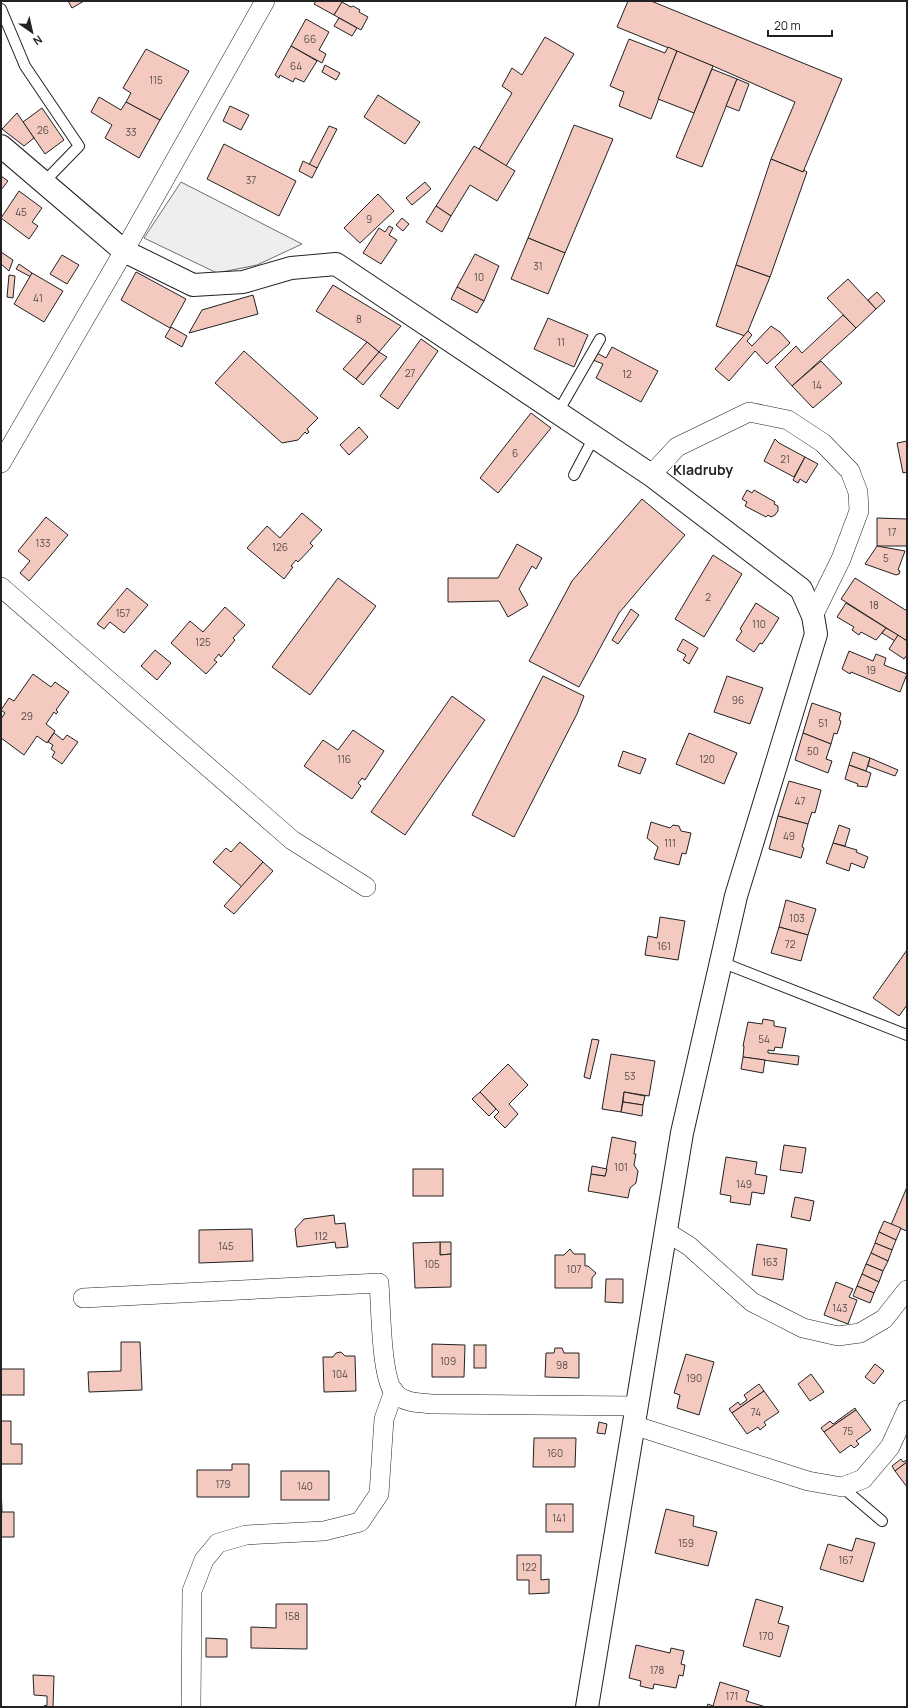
<svg xmlns="http://www.w3.org/2000/svg" width="908" height="1708" font-family="Manrope,sans-serif">
<rect width="100%" height="100%" fill="#fff"/>
<!-- green -->
<polygon fill="#eee" stroke="#6f6f6f" points="181,182 302,244 257,265 217,273 144,238"/>
<!-- building -->
<g fill="#f3c9c0" stroke="#222">
<polygon points="68,1 84,1 72,8"/>
<polygon points="316,1 343,1 334,15 314,4"/>
<polygon points="628,1 651,1 842,79 803,172 771,159 795,102 713,66 617,27"/>
<polygon points="342,2 351,7 353,6 360,10 359,12 368,17 361,30 334,15"/>
<polygon points="339,18 357,28 352,36 334,26"/>
<polygon points="306,19 329,32 319,50 326,54 322,63 291,46"/>
<polygon points="545,37 574,54 506,166 479,149 512,93 502,86 512,68 522,75"/>
<polygon points="629,39 665,53 668,47 677,51 651,119 619,106 624,92 610,86"/>
<polygon points="291,46 317,61 304,82 295,78 293,82 280,75 279,78 275,75"/>
<polygon points="146,49 189,71 160,120 126,102 131,93 123,88"/>
<polygon points="677,51 713,66 694,113 658,99"/>
<polygon points="325,65 340,73 336,80 322,72"/>
<polygon points="712,69 737,79 702,167 676,157"/>
<polygon points="737,79 749,84 739,111 726,106"/>
<polygon points="378,95 420,122 405,144 364,117"/>
<polygon points="99,97 121,110 126,102 160,120 139,158 105,138 112,125 91,112"/>
<polygon points="230,106 249,115 241,130 223,121"/>
<polygon points="42,108 64,140 45,154 23,122"/>
<polygon points="17,113 34,138 24,146 2,129"/>
<polygon points="574,125 613,139 565,253 528,238"/>
<polygon points="329,126 337,129 317,168 309,165"/>
<polygon points="224,144 296,181 279,216 207,179"/>
<polygon points="474,146 515,171 497,201 470,185 451,216 436,206"/>
<polygon points="771,159 803,172 804,170 807,172 770,277 736,265"/>
<polygon points="303,161 317,168 312,178 299,171"/>
<polygon points="1,176 8,181 1,190"/>
<polygon points="425,182 431,189 412,205 406,198"/>
<polygon points="19,191 42,208 32,222 38,226 29,239 1,218"/>
<polygon points="378,194 394,211 360,243 344,228"/>
<polygon points="436,206 451,216 442,232 426,222"/>
<polygon points="402,218 409,224 403,231 396,225"/>
<polygon points="389,226 393,228 389,235 397,240 381,264 363,253 379,228 385,232"/>
<polygon points="528,238 565,253 548,294 511,279"/>
<polygon points="1,252 13,260 9,271 1,264"/>
<polygon points="475,254 499,266 484,301 457,287"/>
<polygon points="62,255 79,265 67,284 50,274"/>
<polygon points="19,264 32,273 31,277 16,269"/>
<polygon points="736,265 770,277 748,331 745,336 716,326"/>
<polygon points="136,272 186,299 170,328 121,300"/>
<polygon points="32,273 63,291 44,322 14,304"/>
<polygon points="9,275 15,276 13,298 7,297"/>
<polygon points="848,279 876,309 856,328 827,298"/>
<polygon points="333,285 401,326 379,352 367,342 316,311"/>
<polygon points="457,287 484,301 477,313 451,299"/>
<polygon points="877,292 885,301 876,309 868,300"/>
<polygon points="253,295 258,314 189,333 202,310"/>
<polygon points="843,315 856,328 792,386 775,367 796,346 802,353"/>
<polygon points="548,318 588,335 574,367 534,349"/>
<polygon points="771,326 780,332 790,343 767,364 755,351 729,381 715,369 748,331 752,335 747,341 752,346"/>
<polygon points="171,327 187,336 182,347 165,337"/>
<polygon points="421,339 438,351 398,409 380,396"/>
<polygon points="367,342 379,352 356,379 343,369"/>
<polygon points="612,347 658,371 641,402 596,378 603,364 593,360 597,353 606,358"/>
<polygon points="244,351 318,418 307,429 309,432 307,434 305,432 298,440 282,443 215,383"/>
<polygon points="379,352 387,357 363,385 356,379"/>
<polygon points="821,361 842,383 813,408 792,386"/>
<polygon points="531,413 551,428 498,493 480,478"/>
<polygon points="359,427 368,437 349,455 340,445"/>
<polygon points="775,439 779,443 805,457 794,477 764,461"/>
<polygon points="907,441 907,472 903,473 897,443"/>
<polygon points="805,457 818,464 806,483 800,479 798,483 793,480"/>
<polygon points="747,490 752,493 754,490 775,502 774,504 778,506 778,511 775,515 771,517 768,515 766,517 745,506 747,502 742,499"/>
<polygon points="642,499 685,535 619,613 579,687 529,661 572,581"/>
<polygon points="302,513 322,530 310,543 313,546 298,562 296,560 291,566 293,567 284,579 247,548 267,526 280,538"/>
<polygon points="46,517 68,535 29,581 20,573 30,561 18,551"/>
<polygon points="877,518 907,519 907,546 877,546"/>
<polygon points="517,544 542,558 536,569 532,566 519,589 528,605 508,617 499,601 448,602 448,578 498,578"/>
<polygon points="877,546 905,551 898,570 900,571 899,574 896,575 865,564"/>
<polygon points="713,555 742,574 704,637 675,619"/>
<polygon points="338,578 376,606 310,695 272,667"/>
<polygon points="855,578 907,611 907,641 841,599"/>
<polygon points="127,588 148,605 124,633 110,622 104,629 97,624"/>
<polygon points="756,603 779,618 767,637 762,644 760,643 754,652 736,640 742,631 740,629"/>
<polygon points="846,603 886,628 876,640 861,632 859,635 852,630 854,627 837,617"/>
<polygon points="225,607 245,625 233,638 235,640 221,657 219,654 214,660 217,662 206,674 171,643 190,621 203,632"/>
<polygon points="631,609 639,615 618,644 612,640"/>
<polygon points="886,628 898,635 895,641 882,633"/>
<polygon points="898,635 907,641 907,655 904,659 889,649"/>
<polygon points="683,639 698,648 689,664 683,660 686,655 677,650"/>
<polygon points="155,650 171,663 157,680 141,666"/>
<polygon points="849,651 873,661 876,654 886,658 884,665 907,674 900,692 851,672 850,674 842,669"/>
<polygon points="33,674 51,687 55,682 69,692 56,710 58,712 56,714 54,712 46,724 55,731 47,743 37,736 24,755 1,738 1,719 5,713 1,710 9,698 14,701"/>
<polygon points="543,676 584,696 577,714 514,837 472,815"/>
<polygon points="727,676 763,688 750,724 714,712"/>
<polygon points="452,696 485,720 405,835 371,812"/>
<polygon points="812,703 841,713 839,720 841,721 840,725 837,734 834,733 831,744 803,733"/>
<polygon points="353,730 384,751 365,780 362,778 358,783 361,786 352,799 304,766 323,740 338,750"/>
<polygon points="54,733 63,740 67,735 78,742 62,764 52,757 55,752 51,749 53,745 48,742"/>
<polygon points="689,733 737,753 724,784 676,764"/>
<polygon points="803,733 831,744 826,759 832,761 828,773 795,760"/>
<polygon points="623,751 646,759 640,774 618,766"/>
<polygon points="853,752 870,758 866,771 849,765"/>
<polygon points="870,758 898,770 895,776 868,766"/>
<polygon points="849,765 871,773 867,787 857,786 858,784 845,779"/>
<polygon points="789,781 821,790 815,813 812,812 808,824 778,816"/>
<polygon points="778,816 808,824 802,847 804,848 801,858 769,849"/>
<polygon points="651,822 670,828 673,825 679,826 681,831 691,833 686,854 682,853 679,865 654,859 658,847 647,838"/>
<polygon points="839,825 850,829 845,846 833,843"/>
<polygon points="240,842 263,862 242,887 213,862 226,848 231,852"/>
<polygon points="833,843 857,850 856,852 868,857 864,868 851,863 849,871 826,863"/>
<polygon points="263,862 273,871 234,914 224,906"/>
<polygon points="786,900 816,909 808,935 779,927"/>
<polygon points="660,917 685,921 678,960 645,955 648,936 657,938"/>
<polygon points="779,927 808,935 801,961 771,953"/>
<polygon points="907,950 907,1005 899,1016 873,998"/>
<polygon points="763,1019 774,1021 774,1026 786,1028 782,1048 775,1047 774,1051 768,1050 768,1053 799,1056 798,1065 743,1057 744,1046 743,1046 748,1022 762,1024"/>
<polygon points="592,1039 599,1040 590,1079 584,1077"/>
<polygon points="611,1054 655,1061 649,1096 624,1092 621,1112 602,1109"/>
<polygon points="743,1057 765,1060 763,1073 741,1069"/>
<polygon points="508,1064 528,1085 509,1104 518,1114 505,1128 494,1117 499,1112 480,1092"/>
<polygon points="480,1092 496,1109 489,1116 472,1099"/>
<polygon points="624,1092 645,1096 643,1105 623,1102"/>
<polygon points="623,1102 643,1105 642,1116 621,1112"/>
<polygon points="612,1137 636,1142 634,1154 636,1154 634,1165 638,1171 636,1183 630,1188 628,1198 588,1191 591,1174 605,1176"/>
<polygon points="784,1145 806,1148 802,1173 780,1170"/>
<polygon points="726,1157 757,1162 755,1174 767,1176 764,1194 752,1192 750,1205 730,1202 731,1196 720,1194"/>
<polygon points="592,1166 607,1169 605,1176 591,1174"/>
<rect x="413" y="1169" width="30" height="27"/>
<polygon points="907,1187 907,1231 891,1225"/>
<polygon points="795,1197 814,1201 810,1221 791,1217"/>
<polygon points="334,1215 335,1224 345,1223 348,1247 336,1248 335,1242 297,1247 295,1229 304,1219"/>
<polygon points="884,1221 901,1228 896,1240 879,1232"/>
<polygon points="252,1229 253,1261 199,1263 199,1230"/>
<polygon points="879,1232 896,1240 892,1250 875,1243"/>
<polygon points="440,1242 451,1242 451,1254 440,1255"/>
<polygon points="440,1242 440,1255 451,1254 451,1287 415,1288 413,1243"/>
<polygon points="875,1243 892,1250 888,1261 871,1253"/>
<polygon points="757,1244 787,1249 783,1280 752,1275"/>
<polygon points="570,1249 574,1254 585,1254 585,1266 588,1266 596,1273 592,1278 592,1288 555,1288 555,1255 564,1255"/>
<polygon points="871,1253 888,1261 883,1271 866,1264"/>
<polygon points="866,1264 883,1271 879,1282 862,1274"/>
<polygon points="862,1274 879,1282 874,1293 857,1286"/>
<polygon points="606,1279 623,1279 623,1303 605,1302"/>
<polygon points="836,1282 853,1289 849,1297 857,1300 848,1324 824,1315"/>
<polygon points="857,1286 874,1293 870,1303 853,1296"/>
<polygon points="121,1342 140,1342 142,1390 89,1392 88,1372 121,1371"/>
<polygon points="432,1344 465,1345 464,1377 432,1377"/>
<rect x="474" y="1345" width="12" height="23"/>
<polygon points="555,1348 562,1348 564,1353 579,1353 579,1378 545,1377 546,1353 554,1353"/>
<polygon points="341,1352 345,1356 355,1356 356,1391 324,1392 323,1357 333,1357 336,1353"/>
<polygon points="686,1354 714,1362 699,1415 677,1408 680,1395 674,1393"/>
<polygon points="875,1364 884,1371 874,1384 865,1377"/>
<rect x="1" y="1369" width="23" height="26"/>
<polygon points="811,1374 824,1392 810,1401 798,1384"/>
<polygon points="759,1384 764,1391 732,1413 729,1409 738,1402 740,1405 747,1400 744,1395"/>
<polygon points="764,1391 779,1412 764,1422 766,1425 760,1430 758,1427 747,1434 732,1413"/>
<polygon points="855,1408 856,1410 824,1432 821,1428 830,1421 833,1424"/>
<polygon points="856,1410 871,1430 856,1441 859,1444 854,1448 851,1445 840,1453 824,1432"/>
<polygon points="1,1421 11,1421 11,1444 22,1444 22,1464 1,1464"/>
<polygon points="599,1422 607,1424 605,1434 597,1433"/>
<polygon points="534,1438 576,1438 575,1467 533,1467"/>
<polygon points="901,1459 903,1462 907,1460 907,1462 895,1471 892,1466"/>
<polygon points="907,1462 907,1487 895,1471"/>
<polygon points="232,1464 249,1464 249,1497 197,1497 197,1470 232,1470"/>
<rect x="281" y="1471" width="48" height="29"/>
<polygon points="1,1487 2,1512 14,1512 14,1537 1,1537"/>
<rect x="546" y="1504" width="27" height="28"/>
<polygon points="666,1509 694,1516 693,1526 717,1532 708,1566 655,1553"/>
<polygon points="856,1538 875,1543 863,1582 820,1569 828,1544 852,1551"/>
<polygon points="517,1555 541,1555 541,1580 549,1579 549,1593 529,1594 529,1580 517,1580"/>
<polygon points="756,1599 783,1607 778,1623 789,1626 780,1657 743,1646"/>
<polygon points="276,1604 307,1604 307,1649 251,1648 251,1627 276,1628"/>
<polygon points="206,1638 227,1639 227,1657 206,1657"/>
<polygon points="636,1645 670,1653 671,1648 684,1651 681,1664 685,1665 683,1676 679,1675 676,1688 654,1684 653,1689 640,1686 641,1681 629,1678"/>
<polygon points="33,1675 54,1676 53,1707 44,1706 47,1705 47,1696 34,1695"/>
<polygon points="720,1682 749,1691 746,1701 766,1707 707,1707 708,1704 713,1706"/>
</g>
<g fill="none" stroke-linecap="round" stroke-linejoin="round">
<!-- service casing -->
<g stroke="#222" stroke-width="12">
<g id="service">
<polyline points="1,9 25,66 79,146 44,182"/>
<polyline points="558,412 600,339"/>
<polyline points="574,475 594,437"/>
<polyline points="721,962 907,1035"/>
<polyline points="842,1487 882,1521"/>
</g>
</g>
<!-- minor casing -->
<g stroke="#222" stroke-width="20">
<g id="minor">
<polyline points="1,463 124,251 265,1"/>
<polyline points="651,475 677,447 749,412 788,420 823,443 850,471 858,492 859,511 841,559 813,616"/>
<polyline points="1,587 292,840 366,887"/>
<polyline points="665,1231 689,1246 752,1302 803,1328 838,1336 860,1333 884,1319 907,1290"/>
<path d="M83 1298 379 1283C381 1308 381 1373 393 1391 402 1403 419 1403 433 1404L636 1406"/>
<polyline points="633,1425 808,1481 842,1487 863,1479 890,1447 907,1410"/>
<polyline points="191,1707 192,1591 204,1560 218,1543 246,1535 324,1531 360,1522 379,1494 384,1419 394,1391"/>
</g>
</g>
<!-- tertiary casing -->
<g stroke="#222" stroke-width="24">
<polyline id="tertiary" points="1,146 124,251 193,285 243,282 291,268 336,264 651,475 801,589 813,616 816,634 736,896 682,1133 587,1707"/>
</g>
<!-- service -->
<use href="#service" stroke="#fff" stroke-width="10"/>
<!-- minor -->
<use href="#minor" stroke="#fff" stroke-width="19"/>
<!-- tertiary -->
<use href="#tertiary" stroke="#fff" stroke-width="22"/>
</g>
<g text-anchor="middle" dominant-baseline="central" stroke-width="3" stroke-linejoin="round" paint-order="stroke">
<!-- number labels -->
<g font-size="10" fill="#564c4a">
<text x="310" y="39">66</text>
<text x="296" y="66">64</text>
<text x="156" y="80">115</text>
<text x="43" y="130">26</text>
<text x="131" y="132">33</text>
<text x="251" y="180">37</text>
<text x="21" y="212">45</text>
<text x="369" y="219">9</text>
<text x="538" y="266">31</text>
<text x="479" y="277">10</text>
<text x="38" y="298">41</text>
<text x="359" y="319">8</text>
<text x="561" y="342">11</text>
<text x="410" y="373">27</text>
<text x="627" y="374">12</text>
<text x="817" y="385">14</text>
<text x="515" y="453">6</text>
<text x="785" y="459">21</text>
<text x="892" y="532">17</text>
<text x="43" y="543">133</text>
<text x="280" y="547">126</text>
<text x="886" y="558">5</text>
<text x="708" y="597">2</text>
<text x="874" y="605">18</text>
<text x="123" y="613">157</text>
<text x="759" y="624">110</text>
<text x="203" y="642">125</text>
<text x="871" y="670">19</text>
<text x="738" y="700">96</text>
<text x="27" y="716">29</text>
<text x="823" y="723">51</text>
<text x="813" y="751">50</text>
<text x="344" y="759">116</text>
<text x="707" y="759">120</text>
<text x="800" y="801">47</text>
<text x="789" y="836">49</text>
<text x="670" y="843">111</text>
<text x="797" y="918">103</text>
<text x="790" y="944">72</text>
<text x="664" y="946">161</text>
<text x="764" y="1039">54</text>
<text x="630" y="1076">53</text>
<text x="621" y="1167">101</text>
<text x="744" y="1184">149</text>
<text x="321" y="1236">112</text>
<text x="226" y="1246">145</text>
<text x="770" y="1262">163</text>
<text x="432" y="1264">105</text>
<text x="574" y="1269">107</text>
<text x="840" y="1308">143</text>
<text x="448" y="1361">109</text>
<text x="562" y="1365">98</text>
<text x="340" y="1374">104</text>
<text x="694" y="1378">190</text>
<text x="756" y="1412">74</text>
<text x="848" y="1431">75</text>
<text x="555" y="1453">160</text>
<text x="223" y="1484">179</text>
<text x="305" y="1486">140</text>
<text x="559" y="1518">141</text>
<text x="686" y="1543">159</text>
<text x="846" y="1560">167</text>
<text x="529" y="1567">122</text>
<text x="292" y="1616">158</text>
<text x="766" y="1636">170</text>
<text x="657" y="1670">178</text>
<text x="732" y="1696">171</text>
</g>
<!-- quarter labels -->
<g font-size="14" font-weight="bold" fill="#222" stroke="#fff">
<text x="703" y="469">Kladruby</text>
</g>
</g>
<!-- border -->
<rect width="908" height="1708" fill="none" stroke="#222222" stroke-width="4"/>
<!-- north arrow -->
<g transform="translate(32 32) rotate(146)" stroke="#ffffff" stroke-width="3" paint-order="stroke">
<path d="M0-3L7 15L0 10L-7 15Z" fill="#222222"/>
<text y="-6" font-size="11" font-weight="bold" text-anchor="middle" fill="#222222">N</text>
</g>
<!-- scale -->
<path d="M768 30v6h64v-6" fill="none" stroke="#222222" stroke-width="2"/>
<text x="774" y="30" font-size="12" fill="#222222" stroke="#ffffff" stroke-width="3" paint-order="stroke">20 m</text>
</svg>
